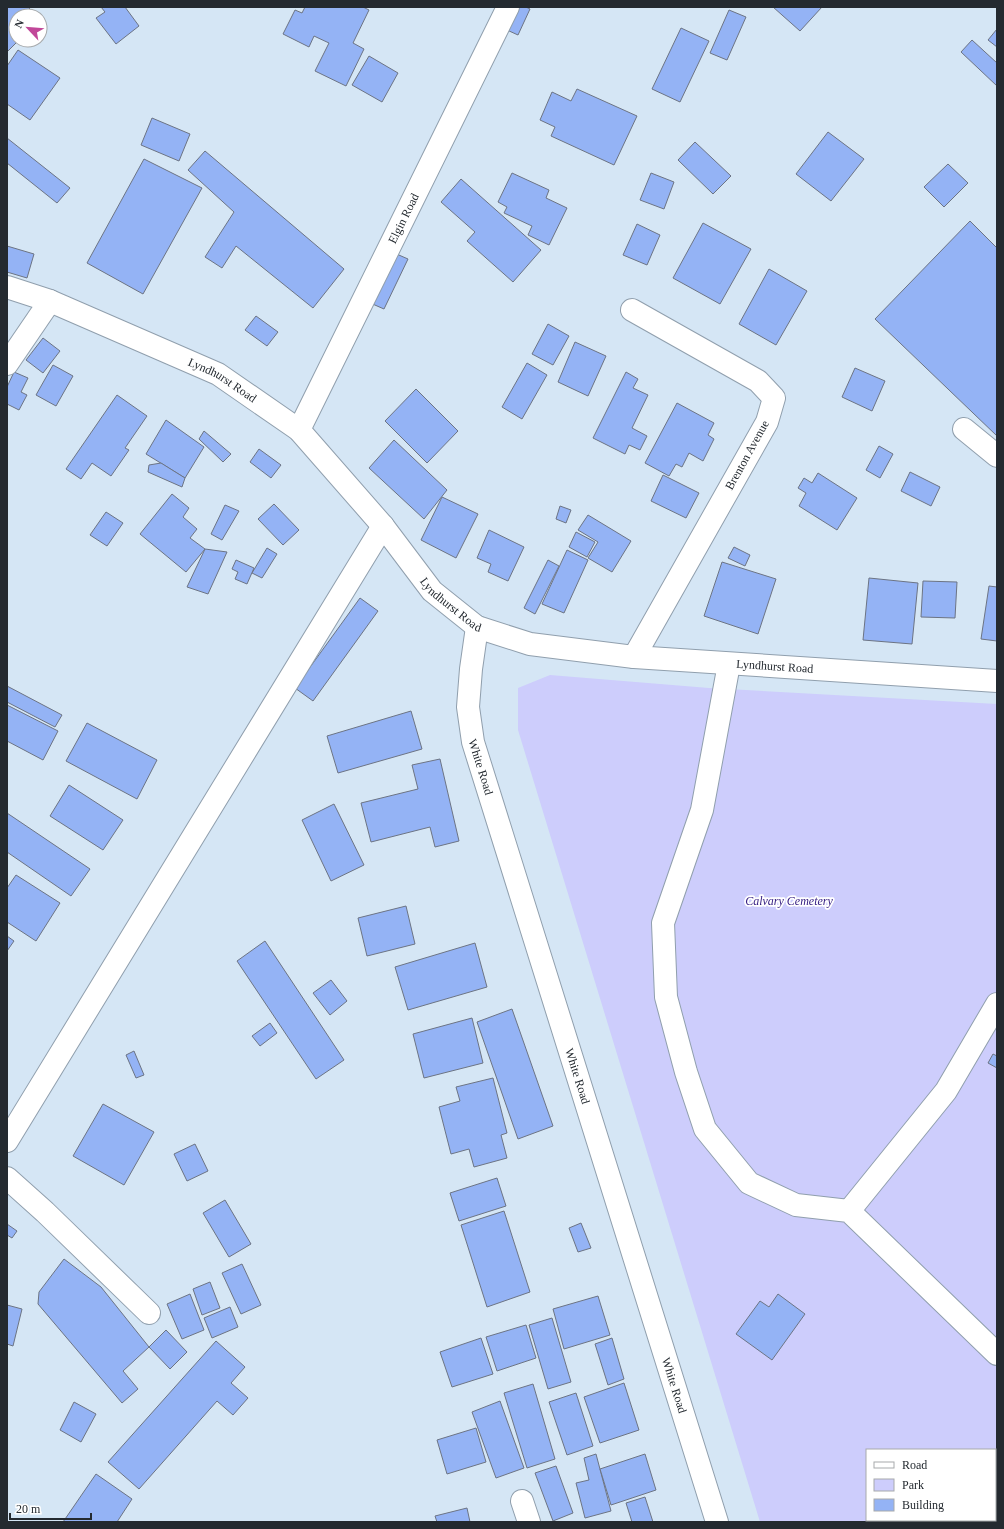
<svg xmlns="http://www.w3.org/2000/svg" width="1004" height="1529" font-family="Georgia,serif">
<rect width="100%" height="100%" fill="#d5e6f5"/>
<!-- green -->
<path fill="#cdcdfc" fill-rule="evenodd" d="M550 675 709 688 997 704V1522H760L518 730V688ZM867 1450H995V1520H867Z"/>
<!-- building -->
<g fill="#94b3f5" stroke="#6c7484">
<polygon points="7,7 28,7 37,16 16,16 16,40 19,40 7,52"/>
<polygon points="101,7 125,7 139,26 116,44 96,18 105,12"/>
<polygon points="305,7 363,7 369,10 353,43 364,49 346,86 315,71 329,43 314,36 309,47 283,34 295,10 302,13"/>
<polygon points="518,7 526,7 530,9 518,35 507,30"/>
<polygon points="773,7 822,7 800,31"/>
<polygon points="729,10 746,17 727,60 710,53"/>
<polygon points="681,28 709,41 680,102 652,89"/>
<polygon points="997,29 997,47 988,40"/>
<polygon points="972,40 997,63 997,86 961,52"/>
<polygon points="18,50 60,78 30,120 7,104 7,66"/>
<polygon points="369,56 398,73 382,102 352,85"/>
<polygon points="577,89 637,116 614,165 551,136 555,127 540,120 552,92 571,101"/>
<polygon points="152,118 190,134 179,161 141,145"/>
<polygon points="828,132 864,159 831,201 796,174"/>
<polygon points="7,138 70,188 57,203 7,163"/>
<polygon points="695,142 731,176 713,194 678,160"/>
<polygon points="205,151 344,269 313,308 236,246 222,268 205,257 234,212 188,170"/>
<polygon points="144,159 202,188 143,294 87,263"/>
<polygon points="948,164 968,183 944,207 924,187"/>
<polygon points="512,173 549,190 546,198 567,208 549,245 528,235 532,226 504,213 507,207 498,202"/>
<polygon points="651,173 674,182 664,209 640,200"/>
<polygon points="461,179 541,250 513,282 467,241 475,232 441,202"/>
<polygon points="970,221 997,248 997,436 875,319"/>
<polygon points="703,223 751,249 720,304 673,278"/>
<polygon points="637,224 660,235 647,265 623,255"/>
<polygon points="7,246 34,254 27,278 7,272"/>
<polygon points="392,252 408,259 384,309 368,302"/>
<polygon points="769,269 807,291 776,345 739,324"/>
<polygon points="256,316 278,332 267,346 245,330"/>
<polygon points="548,324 569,336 553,365 532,354"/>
<polygon points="43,338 60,351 43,373 26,360"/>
<polygon points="575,342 606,356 588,396 558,382"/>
<polygon points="527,363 547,375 522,419 502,407"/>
<polygon points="53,365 73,376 56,406 36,395"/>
<polygon points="855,368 885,381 872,411 842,397"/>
<polygon points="14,372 28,378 21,392 27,395 19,410 7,404 7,387"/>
<polygon points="626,372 638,379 633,388 648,395 632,428 647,436 640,450 629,445 625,454 593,438"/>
<polygon points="416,389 458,431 427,463 385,421"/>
<polygon points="117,395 147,416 125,448 129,450 111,476 92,463 81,479 66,469"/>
<polygon points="677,403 714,423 708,435 714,439 703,461 689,453 682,467 676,464 669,476 645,463"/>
<polygon points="166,420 204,447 185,478 146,454"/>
<polygon points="204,431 231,454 223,462 199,439"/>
<polygon points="394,440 447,490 424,519 369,468"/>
<polygon points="879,446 893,454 880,478 866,470"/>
<polygon points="259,449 281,465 271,478 250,462"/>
<polygon points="161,463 185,478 182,487 148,472 149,465"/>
<polygon points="910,472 940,487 931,506 901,491"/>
<polygon points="818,473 857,498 837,530 799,506 806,493 798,488 804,478 812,483"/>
<polygon points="663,475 699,493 686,518 651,501"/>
<polygon points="172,494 189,508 183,517 197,529 190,538 205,549 186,572 140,534"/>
<polygon points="442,497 478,514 456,558 421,540"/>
<polygon points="274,504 299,530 283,545 258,519"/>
<polygon points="225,505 239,511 222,540 211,534"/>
<polygon points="560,506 571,510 566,523 556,519"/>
<polygon points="106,512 123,523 107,546 90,535"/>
<polygon points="588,515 631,541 612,572 588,558 598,542 578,530"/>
<polygon points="489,530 524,547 508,581 488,572 491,564 477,558"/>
<polygon points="576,532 595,542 587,557 569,547"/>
<polygon points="734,547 750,555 745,566 728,558"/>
<polygon points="267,548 277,554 262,578 252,573"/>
<polygon points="205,549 227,552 208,594 187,587"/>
<polygon points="567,550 588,560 564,613 542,604"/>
<polygon points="236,560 254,568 247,584 235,579 238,572 232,569"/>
<polygon points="548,560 559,566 535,614 524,608"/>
<polygon points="722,562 776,579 758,634 704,616"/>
<polygon points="869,578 918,583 912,644 863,640"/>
<polygon points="923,581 957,582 955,618 921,617"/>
<polygon points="989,586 997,587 997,641 981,639"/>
<polygon points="360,598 378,611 313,701 295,688"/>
<polygon points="7,686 62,715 55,727 7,702"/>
<polygon points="7,705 58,731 43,760 7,741"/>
<polygon points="411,711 422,749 338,773 327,736"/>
<polygon points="87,723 157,760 137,799 66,761"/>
<polygon points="440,759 459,841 435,847 430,827 371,842 361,803 418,789 412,765"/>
<polygon points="69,785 123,820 103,850 50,816"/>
<polygon points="334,804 364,865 331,881 302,820"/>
<polygon points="7,813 90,869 71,896 7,852"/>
<polygon points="16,875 60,903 36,941 7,922 7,888"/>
<polygon points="406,906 415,944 367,956 358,918"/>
<polygon points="7,936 14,941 7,951"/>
<polygon points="265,941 344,1060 316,1079 237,961"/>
<polygon points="475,943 487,987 408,1010 395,967"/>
<polygon points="331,980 347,1001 330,1015 313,993"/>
<polygon points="512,1009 553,1126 518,1139 477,1022"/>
<polygon points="472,1018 483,1063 424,1078 413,1034"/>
<polygon points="270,1023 277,1033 260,1046 252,1036"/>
<polygon points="134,1051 144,1075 136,1078 126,1055"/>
<polygon points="993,1054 997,1056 997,1068 988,1063"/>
<polygon points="493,1078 507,1133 501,1135 507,1158 474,1167 469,1149 451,1154 439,1107 460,1101 456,1087"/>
<polygon points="103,1104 154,1132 124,1185 73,1156"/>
<polygon points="195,1144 208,1171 187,1181 174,1154"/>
<polygon points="497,1178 506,1206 459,1221 450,1193"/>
<polygon points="225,1200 251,1244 229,1257 203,1213"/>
<polygon points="504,1211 530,1292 487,1307 461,1225"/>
<polygon points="581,1223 591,1248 578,1252 569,1228"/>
<polygon points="7,1224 17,1231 12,1238 7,1235"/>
<polygon points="64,1259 101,1287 149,1347 123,1371 138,1389 122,1403 38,1304 39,1292"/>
<polygon points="242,1264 261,1305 241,1314 222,1273"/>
<polygon points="210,1282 220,1308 202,1315 193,1289"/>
<polygon points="190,1294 204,1330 182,1339 167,1304"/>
<polygon points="778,1294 805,1314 772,1360 736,1334 760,1301 769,1307"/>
<polygon points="598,1296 610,1335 564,1349 553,1309"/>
<polygon points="7,1305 22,1309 13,1346 7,1344"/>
<polygon points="230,1307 238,1327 212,1338 204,1318"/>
<polygon points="552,1318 571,1382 548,1389 529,1325"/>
<polygon points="526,1325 536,1358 497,1371 486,1337"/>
<polygon points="166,1330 187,1352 170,1369 149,1347"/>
<polygon points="481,1338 493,1374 452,1387 440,1352"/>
<polygon points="612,1338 624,1379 608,1385 595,1344"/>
<polygon points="216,1341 245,1367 231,1383 248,1398 233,1415 217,1401 139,1489 108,1462"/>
<polygon points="624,1383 639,1430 600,1443 584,1397"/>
<polygon points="533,1384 555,1459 527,1468 504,1393"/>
<polygon points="576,1393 593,1446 567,1455 549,1402"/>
<polygon points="500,1401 524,1468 496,1478 472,1412"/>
<polygon points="74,1402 96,1414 81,1442 60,1430"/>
<polygon points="476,1428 486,1462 447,1474 437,1440"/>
<polygon points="596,1454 611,1511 585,1518 576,1483 589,1480 584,1458"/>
<polygon points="645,1454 656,1490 611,1505 600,1469"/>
<polygon points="556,1466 573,1513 553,1521 535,1473"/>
<polygon points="96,1474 132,1499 117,1522 63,1522"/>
<polygon points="645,1497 653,1522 632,1522 626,1503"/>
<polygon points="467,1508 470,1522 437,1522 435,1516"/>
</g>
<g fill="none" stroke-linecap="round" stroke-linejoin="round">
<!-- minor casing -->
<g stroke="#909fad" stroke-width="24">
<g id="minor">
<path id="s1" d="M7 287 50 301 218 374 299 430 383 526 432 591 477 627 530 644 634 657 997 681"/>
<polyline points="632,310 758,381 774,398 767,422 634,657"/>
<polyline points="7,364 50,301"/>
<polyline points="964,429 997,456"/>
<path id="s2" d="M299 430 508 7"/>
<path id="s3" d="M477 627 471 669 468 707 473 742 717 1522"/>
<polyline points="729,664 702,810 663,923 666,997 686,1072 705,1129 749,1183 796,1205 849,1211 997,1354"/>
<polyline points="7,1141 383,526"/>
<polyline points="7,1178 45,1212 149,1313"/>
<polyline points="849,1211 946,1091 997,1004"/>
<polyline points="522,1501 529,1522"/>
</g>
</g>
<!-- minor -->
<use href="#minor" stroke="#fff" stroke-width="22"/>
</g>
<g text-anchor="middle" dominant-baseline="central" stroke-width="3.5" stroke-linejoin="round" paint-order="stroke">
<!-- street labels -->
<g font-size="12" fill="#242a30" stroke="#fff">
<text stroke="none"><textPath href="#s2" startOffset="236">Elgin Road</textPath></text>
<text stroke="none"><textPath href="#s1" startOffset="235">Lyndhurst Road</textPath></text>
<text transform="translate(747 455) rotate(-61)">Brenton Avenue</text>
<text stroke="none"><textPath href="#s1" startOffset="559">Lyndhurst Road</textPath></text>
<text stroke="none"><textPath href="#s1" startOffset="895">Lyndhurst Road</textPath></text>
<text stroke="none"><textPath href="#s3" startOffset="142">White Road</textPath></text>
<text stroke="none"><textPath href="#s3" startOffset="466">White Road</textPath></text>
<text stroke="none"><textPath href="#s3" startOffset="790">White Road</textPath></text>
</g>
<!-- park labels -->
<g font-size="12" font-style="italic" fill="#331c81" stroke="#fff">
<text x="789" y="901">Calvary Cemetery</text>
</g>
</g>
<!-- border -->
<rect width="1004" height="1529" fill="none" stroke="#242a30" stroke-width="16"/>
<!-- legend -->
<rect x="866" y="1449" width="130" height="72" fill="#ffffff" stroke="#a7aaac"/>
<rect x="874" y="1462" width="20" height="6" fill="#ffffff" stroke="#a7aaac"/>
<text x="902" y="1469" font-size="12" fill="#242a30">Road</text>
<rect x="874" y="1479" width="20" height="12" fill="#cdcdfc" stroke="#a7aaac"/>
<text x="902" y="1489" font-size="12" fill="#242a30">Park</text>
<rect x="874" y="1499" width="20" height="12" fill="#94b3f5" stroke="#a7aaac"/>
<text x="902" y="1509" font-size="12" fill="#242a30">Building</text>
<!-- north arrow -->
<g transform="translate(28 28) rotate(296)"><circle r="19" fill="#ffffff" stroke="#a7aaac"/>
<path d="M0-3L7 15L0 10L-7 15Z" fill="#c14799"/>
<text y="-6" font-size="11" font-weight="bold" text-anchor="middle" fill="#242a30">N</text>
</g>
<!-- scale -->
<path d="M10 1513v6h81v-6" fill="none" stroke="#242a30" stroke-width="2"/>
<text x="16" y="1513" font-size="12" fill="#242a30" stroke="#ffffff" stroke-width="3" paint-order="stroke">20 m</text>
</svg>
